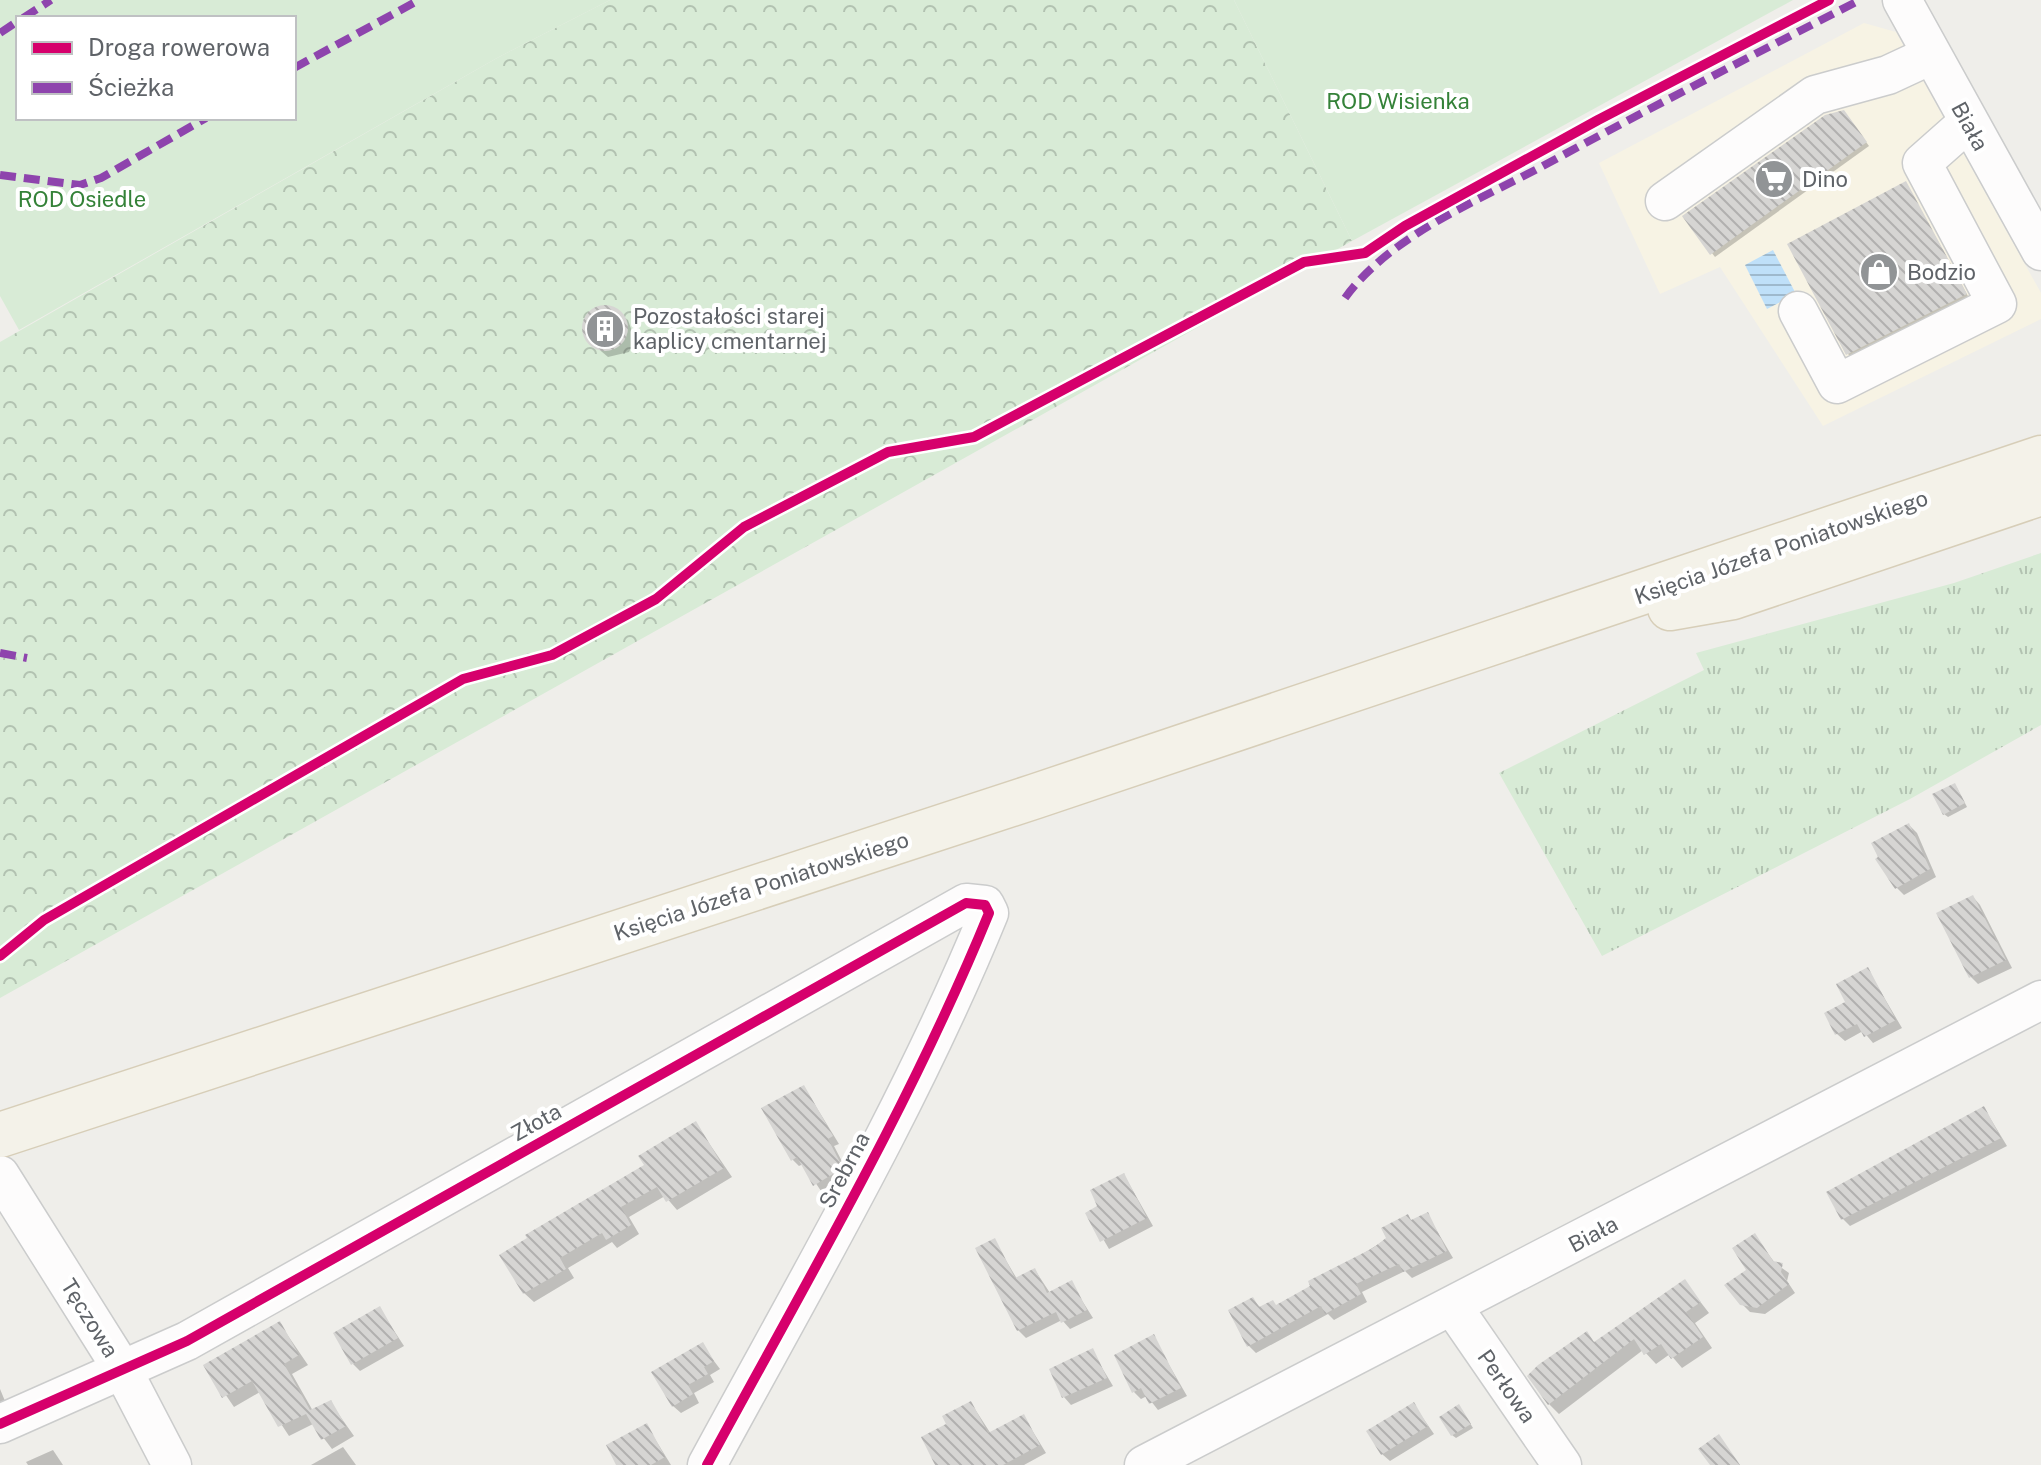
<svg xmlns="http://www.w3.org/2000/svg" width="2041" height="1465" font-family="'Public Sans',sans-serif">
<defs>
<pattern id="grass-tufts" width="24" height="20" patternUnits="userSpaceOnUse" patternTransform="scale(2)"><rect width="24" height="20" fill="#d8ebd6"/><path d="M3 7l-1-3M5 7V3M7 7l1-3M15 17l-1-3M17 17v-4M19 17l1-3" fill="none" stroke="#b2c2b1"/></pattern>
<pattern id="forest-crowns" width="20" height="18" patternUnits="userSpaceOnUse" patternTransform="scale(2)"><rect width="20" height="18" fill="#d8ebd6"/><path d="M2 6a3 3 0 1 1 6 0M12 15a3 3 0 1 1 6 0" fill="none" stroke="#b2c2b1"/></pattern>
<pattern id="water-rules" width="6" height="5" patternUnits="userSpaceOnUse" patternTransform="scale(2)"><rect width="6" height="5" fill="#bfe0f9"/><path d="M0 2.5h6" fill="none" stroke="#9eb9cd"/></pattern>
<pattern id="building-back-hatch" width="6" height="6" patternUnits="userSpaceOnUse" patternTransform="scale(2)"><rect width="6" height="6" fill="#d6d5d3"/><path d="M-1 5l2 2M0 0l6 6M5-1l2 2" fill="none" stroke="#b1b0af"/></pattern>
</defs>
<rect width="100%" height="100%" fill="#efeeea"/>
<!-- commercial -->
<polygon fill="#f7f3e4" points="1864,23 1896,32 2041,293 2041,319 1823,426 1720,267 1660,294 1599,163"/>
<!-- grass -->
<polygon fill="url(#grass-tufts)" points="2041,553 2041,725 1910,799 1602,956 1499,773 1704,670 1696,653 1954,583"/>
<!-- forest -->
<polygon fill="url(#forest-crowns)" points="610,0 1234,0 1352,241 0,998 0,342 497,58"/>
<!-- garden -->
<g fill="#d8ebd6" fill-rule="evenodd">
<path d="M0 0H610L497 58 19 330 0 296ZM294 18V118H18V18Z"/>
<polygon points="1234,0 1793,0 1352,241"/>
</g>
<!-- water -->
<polygon fill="url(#water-rules)" points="1773,250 1796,294 1767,309 1745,265"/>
<!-- shadow -->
<g fill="#0003">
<polygon points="1847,116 1869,146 1715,257 1684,217"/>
<polygon points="1906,183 1969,298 1851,357 1848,354"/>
<polygon points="608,306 628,320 635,340 629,352 608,357 588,340 583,327 589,314"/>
<polygon points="1957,788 1967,807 1948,817 1944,814"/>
<polygon points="1909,825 1917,833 1936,877 1904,895 1896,887"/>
<polygon points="1973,897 1980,905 2012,968 1978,984 1971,977"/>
<polygon points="1868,970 1902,1028 1873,1043 1863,1031 1845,1041 1837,1034 1848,1003"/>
<polygon points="804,1087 839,1144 834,1146 849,1175 821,1191 803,1164 799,1166 792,1159"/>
<polygon points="1984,1108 2007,1146 1850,1226 1843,1219"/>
<polygon points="696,1124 732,1177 677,1210 665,1196 629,1217 639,1234 617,1248 612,1242 568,1268 574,1278 534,1302 524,1293 647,1165"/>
<polygon points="1124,1175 1153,1226 1109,1249 1088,1213 1100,1207"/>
<polygon points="1427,1214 1453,1258 1412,1278 1405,1271 1362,1292 1367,1302 1334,1320 1328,1314 1256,1353 1249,1346 1231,1311 1253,1300 1261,1308 1277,1307"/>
<polygon points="1754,1235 1775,1263 1789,1273 1787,1281 1795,1293 1765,1314 1750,1312 1742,1304"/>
<polygon points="994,1240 1017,1279 1035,1270 1050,1293 1071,1283 1093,1318 1070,1329 1062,1320 1026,1338 1018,1330 978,1249"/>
<polygon points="1685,1282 1709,1313 1695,1323 1712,1348 1682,1368 1670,1354 1656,1364 1643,1350 1559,1414 1549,1404 1586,1334 1595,1343"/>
<polygon points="380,1309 404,1346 360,1371 353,1364"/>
<polygon points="280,1324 308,1365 292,1374 313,1411 330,1402 354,1436 332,1449 313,1424 289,1436 260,1392 234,1407 206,1366"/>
<polygon points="1153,1337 1187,1396 1158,1410 1147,1396 1141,1399 1134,1392"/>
<polygon points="702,1345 720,1369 710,1375 714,1382 694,1393 699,1403 681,1413 673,1406"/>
<polygon points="1092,1351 1113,1386 1071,1405 1064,1397 1051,1370"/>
<polygon points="0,1389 5,1401 0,1403"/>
<polygon points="971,1403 991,1434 1024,1417 1046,1453 1024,1465 937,1465 949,1425"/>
<polygon points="1414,1405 1434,1434 1390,1461 1382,1454"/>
<polygon points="1462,1410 1473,1428 1456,1438 1452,1435"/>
<polygon points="647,1426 671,1465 619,1465"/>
<polygon points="343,1447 356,1465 311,1465"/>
<polygon points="53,1450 63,1465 28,1465 26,1462"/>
</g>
<!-- building -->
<g fill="url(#building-back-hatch)">
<polygon points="1844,110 1867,142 1710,255 1682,216 1825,115"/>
<polygon points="1906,181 1967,294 1846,355 1787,244"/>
<circle cx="605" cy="328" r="23"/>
<polygon points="1955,783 1965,803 1943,815 1932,794"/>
<polygon points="1909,823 1930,869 1895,889 1875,859 1878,857 1871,843"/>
<polygon points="1973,895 2006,960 1969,978 1936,913"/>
<polygon points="1868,967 1896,1020 1864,1037 1857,1024 1835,1035 1824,1013 1845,1002 1836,984"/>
<polygon points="804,1085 833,1136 828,1139 843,1168 813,1186 797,1157 791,1161 761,1108"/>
<polygon points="1984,1106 2001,1138 1841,1220 1826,1192"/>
<polygon points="696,1121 724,1168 666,1202 657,1187 621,1207 631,1225 606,1240 602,1233 560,1258 566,1269 523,1294 499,1255 527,1238 525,1235 644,1165 638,1156"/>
<polygon points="1124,1173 1147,1218 1100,1242 1085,1213 1097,1206 1090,1190"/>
<polygon points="1428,1212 1447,1251 1403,1272 1399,1264 1356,1284 1361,1294 1325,1314 1321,1306 1247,1347 1228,1310 1253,1297 1259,1307 1273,1300 1276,1305 1310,1286 1308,1281 1373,1248 1386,1238 1381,1228 1408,1214 1411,1220"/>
<polygon points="1755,1233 1773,1261 1783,1263 1781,1272 1789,1284 1757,1308 1740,1305 1724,1285 1746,1270 1732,1248"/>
<polygon points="995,1238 1015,1278 1035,1268 1047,1293 1072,1280 1087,1310 1061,1323 1056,1312 1017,1331 975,1248"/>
<polygon points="1685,1279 1701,1302 1686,1312 1703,1337 1671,1359 1661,1344 1644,1355 1634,1339 1548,1405 1527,1376 1538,1365 1587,1331 1594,1342"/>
<polygon points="380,1306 398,1338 351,1365 333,1333"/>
<polygon points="280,1321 299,1355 284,1364 310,1410 331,1400 346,1426 321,1440 306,1414 278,1427 252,1381 222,1398 203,1365"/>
<polygon points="1154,1334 1181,1388 1149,1404 1141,1388 1132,1393 1114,1355"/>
<polygon points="703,1342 714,1361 704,1367 708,1374 688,1385 693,1394 672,1407 651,1372"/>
<polygon points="1093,1348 1107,1378 1062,1398 1049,1369"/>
<polygon points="971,1401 988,1433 1024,1414 1040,1445 1003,1465 935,1465 921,1437 946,1424 942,1416"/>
<polygon points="1414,1402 1428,1426 1381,1455 1366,1431"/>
<polygon points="1459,1404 1471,1424 1451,1436 1439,1417"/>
<polygon points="647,1423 665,1457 651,1465 616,1465 606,1445"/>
<polygon points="1719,1434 1740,1465 1710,1465 1698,1449"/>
</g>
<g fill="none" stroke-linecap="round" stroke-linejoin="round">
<!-- minor casing -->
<g stroke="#cbcccc" stroke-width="41">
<g id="minor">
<polyline points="1902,0 2041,251"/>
<polyline points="1665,201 1815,95 1888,75 1931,55"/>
<polyline points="1798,311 1837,384 1997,304 1922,163 1957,132 1970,126"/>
<polyline points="0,1175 122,1369 172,1465"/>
<polyline points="1453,1307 1562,1465"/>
<path d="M0 1424 187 1341 966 903 985 905 989 913C911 1104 805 1284 707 1465"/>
<polyline points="1144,1465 2041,1000"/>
</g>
</g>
<!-- major casing -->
<g stroke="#d7ceb8" stroke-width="47">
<g id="major">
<polyline points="1670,608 1733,597 2041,493"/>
<polyline points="0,1135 1036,796 2041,458"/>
</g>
</g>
<!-- minor -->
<use href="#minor" stroke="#fdfcfc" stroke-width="38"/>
<!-- major -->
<use href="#major" stroke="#f4f2e9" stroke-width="44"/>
<!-- quiet -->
<g stroke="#8e44ad" stroke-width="8" stroke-dasharray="16 8" stroke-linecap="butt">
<polyline points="23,18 51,0"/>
<polyline points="0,33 18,21"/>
<polyline points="294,68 419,0"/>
<polyline points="0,175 80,185 101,178 206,118"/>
<path d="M1345 298C1390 236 1475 202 1541 167 1646 110 1753 55 1860 0"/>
<polyline points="0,653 27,658"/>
</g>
<!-- cycleway casing -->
<g stroke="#fff" stroke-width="15">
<g id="cycleway">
<polyline points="0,956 44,920 463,679 552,655 656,599 744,527 888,452 974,437 1304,262 1365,253 1405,226 1598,120 1829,0"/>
<path d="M0 1424 187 1341 966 903 985 905 989 913C911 1104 805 1284 707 1465"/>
</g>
</g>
<!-- cycleway -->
<use href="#cycleway" stroke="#d6006c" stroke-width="10"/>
</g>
<!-- icons -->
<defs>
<g id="supermarket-disc" transform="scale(2)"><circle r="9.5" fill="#919496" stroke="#fff"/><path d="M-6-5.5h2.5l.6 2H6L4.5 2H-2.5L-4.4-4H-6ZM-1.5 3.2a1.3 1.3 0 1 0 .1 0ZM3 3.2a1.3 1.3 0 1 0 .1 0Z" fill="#fff"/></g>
<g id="shop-disc" transform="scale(2)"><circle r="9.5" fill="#919496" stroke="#fff"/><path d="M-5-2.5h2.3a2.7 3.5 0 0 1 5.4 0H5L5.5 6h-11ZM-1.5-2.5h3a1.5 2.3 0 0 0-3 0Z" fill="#fff"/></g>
<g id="building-disc" transform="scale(2)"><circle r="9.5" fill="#919496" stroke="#fff"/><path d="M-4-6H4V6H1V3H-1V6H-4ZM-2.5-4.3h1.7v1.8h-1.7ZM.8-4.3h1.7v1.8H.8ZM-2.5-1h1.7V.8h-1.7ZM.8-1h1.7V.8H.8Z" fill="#fff"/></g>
</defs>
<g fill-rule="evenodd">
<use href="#supermarket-disc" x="1774" y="179"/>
<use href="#shop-disc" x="1879" y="272"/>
<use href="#building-disc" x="605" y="329"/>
</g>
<g text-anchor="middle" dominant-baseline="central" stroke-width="8" stroke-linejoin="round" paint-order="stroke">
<!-- park labels -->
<g font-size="22" fill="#348238" stroke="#fff">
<text x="1398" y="101">ROD Wisienka</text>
<text x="82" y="199">ROD Osiedle</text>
</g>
<!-- street labels -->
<g font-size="22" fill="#5f6368" stroke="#fff">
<text transform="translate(1970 126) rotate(61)">Biała</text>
<text transform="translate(1781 547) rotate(-19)">Księcia Józefa Poniatowskiego</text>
<text transform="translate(761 886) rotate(-18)">Księcia Józefa Poniatowskiego</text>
<text transform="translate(536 1122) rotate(-29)">Złota</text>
<text transform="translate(844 1170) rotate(-62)">Srebrna</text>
<text transform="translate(1593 1234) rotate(-28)">Biała</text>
<text transform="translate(90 1318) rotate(58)">Tęczowa</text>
<text transform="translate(1507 1386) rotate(55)">Perłowa</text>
</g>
<!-- poi labels -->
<g font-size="22" fill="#5f6368" stroke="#fff" text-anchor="start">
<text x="1802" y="179">Dino</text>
<text x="1907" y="272">Bodzio</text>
<text x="633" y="316">Pozostałości starej<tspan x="633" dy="25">kaplicy cmentarnej</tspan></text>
</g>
</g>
<!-- legend -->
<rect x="16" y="16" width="280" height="104" fill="#ffffff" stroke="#bfc1c3" stroke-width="2"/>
<rect x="32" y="42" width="40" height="12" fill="#d6006c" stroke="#bfc1c3" stroke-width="2"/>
<text x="88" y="56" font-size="24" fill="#5f6368">Droga rowerowa</text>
<rect x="32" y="82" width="40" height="12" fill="#8e44ad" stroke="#bfc1c3" stroke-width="2"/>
<text x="88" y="96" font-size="24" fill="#5f6368">Ścieżka</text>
</svg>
